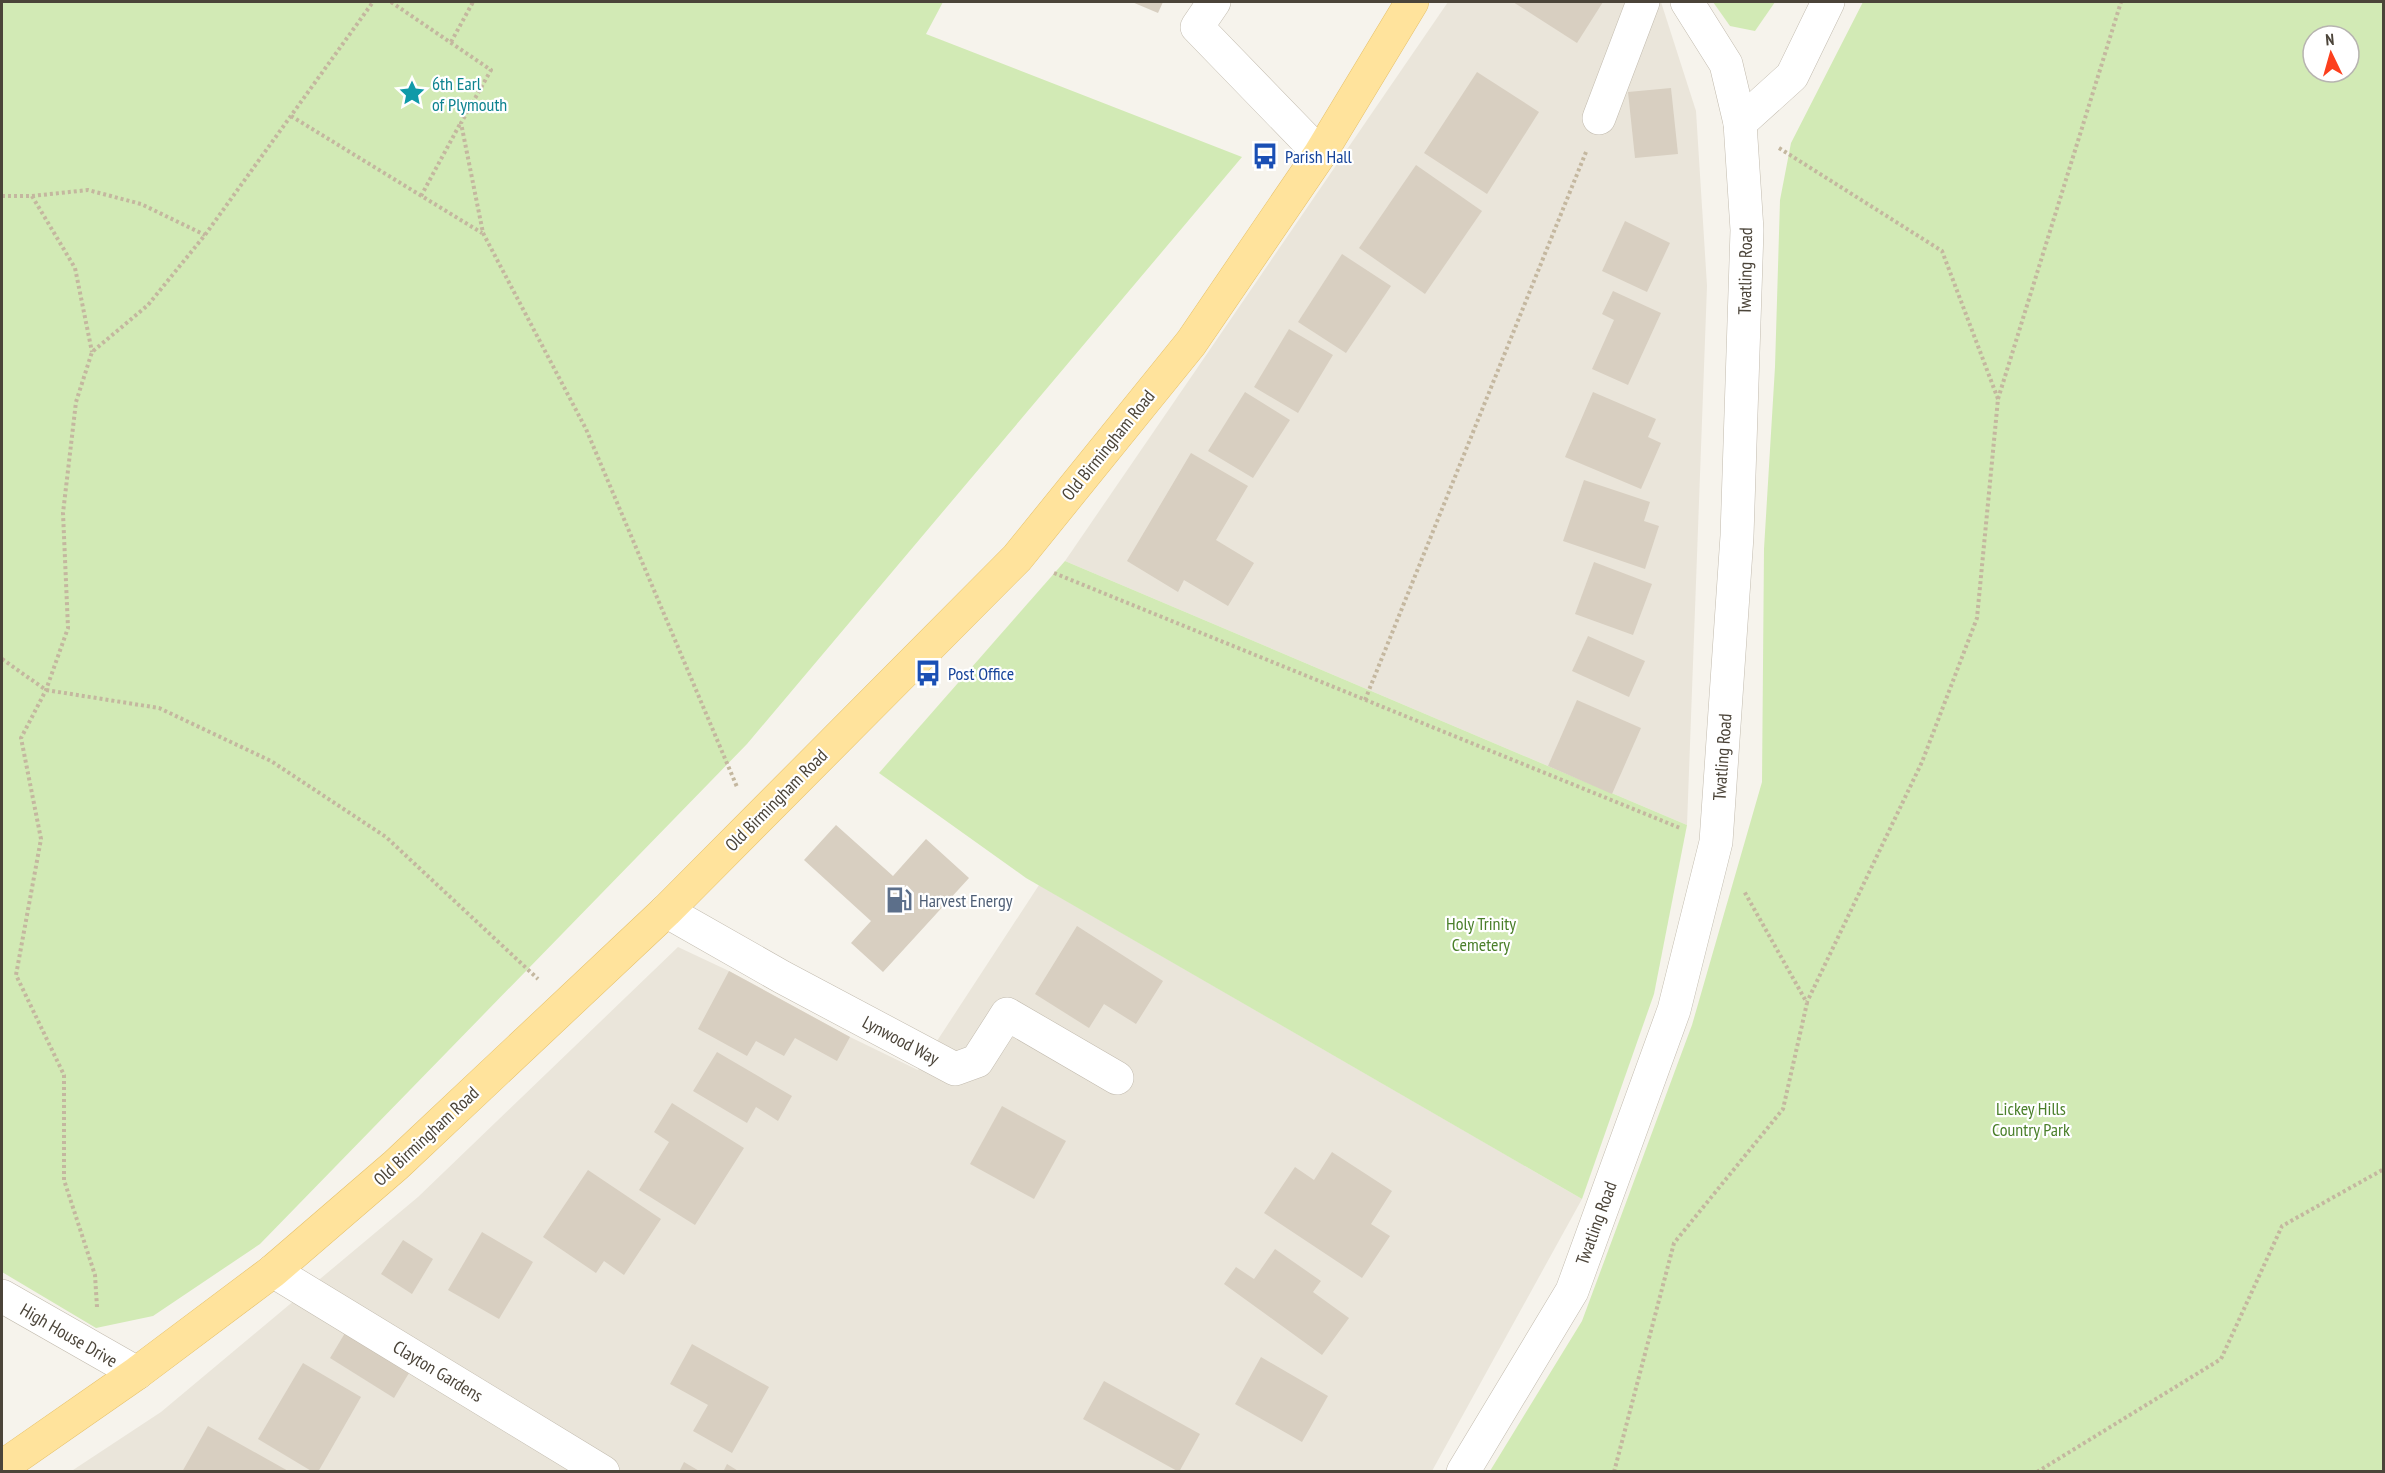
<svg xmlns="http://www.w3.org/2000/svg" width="2385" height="1473" font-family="'PT Sans Narrow',sans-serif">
<rect width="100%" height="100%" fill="#f6f3ec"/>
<!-- residential -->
<g fill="#eae5da">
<polygon points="1448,2 1661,2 1696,111 1707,286 1687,825 1065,561"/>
<polygon points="1039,885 1582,1199 1432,1471 70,1472 161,1412 418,1197 678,947 729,971 850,1037 918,1070"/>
</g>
<!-- green -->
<g fill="#d2eab5" fill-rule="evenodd">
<polygon points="2,2 943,2 926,34 1242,157 747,744 260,1244 153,1316 96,1328 2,1272"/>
<polygon points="1713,2 1775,2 1755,31 1730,26"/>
<path d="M1863 2H2383V1471H1490L1582 1321 1692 1025 1762 782 1764 549 1775 367 1780 200 1791 143ZM2313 36H2349V72H2313Z"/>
<polygon points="1065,561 1687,825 1654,994 1582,1199 1026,878 879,773"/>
</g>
<!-- building -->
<g fill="#d8cfc1">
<polygon points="1132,2 1163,2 1158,13"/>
<polygon points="1513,2 1603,2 1577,43"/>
<polygon points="1477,72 1539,112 1487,194 1424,153"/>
<polygon points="1671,88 1678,154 1635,158 1628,92"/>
<polygon points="1416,165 1482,211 1425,294 1359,248"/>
<polygon points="1625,221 1670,243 1647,292 1602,271"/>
<polygon points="1342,254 1391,286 1346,353 1298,322"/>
<polygon points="1613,291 1661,313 1628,385 1592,369 1614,320 1602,314"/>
<polygon points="1289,329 1333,355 1298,413 1254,387"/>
<polygon points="1245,392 1290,420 1253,478 1208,451"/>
<polygon points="1593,392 1656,419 1648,437 1661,443 1641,489 1565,457"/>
<polygon points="1191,453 1248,486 1216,540 1254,563 1228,606 1184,580 1178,592 1127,561"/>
<polygon points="1584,480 1650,502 1644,521 1659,526 1645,569 1563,541"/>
<polygon points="1594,562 1652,584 1633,635 1575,614"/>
<polygon points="1588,636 1645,661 1629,697 1572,671"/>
<polygon points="1577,700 1641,728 1612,794 1548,766"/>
<polygon points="836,825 893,876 926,839 969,878 883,972 851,943 871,921 804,860"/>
<polygon points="1077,926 1163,981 1136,1024 1104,1004 1089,1028 1035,994"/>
<polygon points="729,971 850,1037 837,1061 795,1038 784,1056 756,1041 747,1056 698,1029"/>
<polygon points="717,1052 792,1096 778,1121 756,1107 747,1123 693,1091"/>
<polygon points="672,1103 744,1148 695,1225 639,1190 669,1142 654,1132"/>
<polygon points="1002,1106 1066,1141 1034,1199 970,1164"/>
<polygon points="1332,1152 1392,1191 1371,1224 1390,1236 1362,1278 1264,1213 1295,1167 1314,1180"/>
<polygon points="588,1170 661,1219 624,1275 604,1261 596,1273 543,1237"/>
<polygon points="482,1232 533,1262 499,1319 448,1290"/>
<polygon points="403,1240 433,1259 412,1294 381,1274"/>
<polygon points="1275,1249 1321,1281 1313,1292 1349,1318 1322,1355 1224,1284 1236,1267 1254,1279"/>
<polygon points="348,1328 412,1368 394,1398 330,1358"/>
<polygon points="692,1344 769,1387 732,1453 693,1431 708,1405 670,1384"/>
<polygon points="1261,1357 1328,1396 1302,1442 1235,1404"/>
<polygon points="303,1363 361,1397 318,1472 313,1472 258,1439"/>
<polygon points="1104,1381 1200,1434 1179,1472 1083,1419"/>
<polygon points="208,1426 290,1472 182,1472"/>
<polygon points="684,1462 701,1472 679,1472"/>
<polygon points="727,1464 740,1472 723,1472"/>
</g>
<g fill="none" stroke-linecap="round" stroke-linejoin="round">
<!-- minor casing -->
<g stroke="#c2bbae" stroke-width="34">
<g id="minor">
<polyline points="1214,2 1197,27 1320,154"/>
<polyline points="1599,118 1643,2"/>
<polyline points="1740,123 1792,76 1828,2"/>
<polyline points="666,911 782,977 955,1069 977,1061 1007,1014 1117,1078"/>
<polyline points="273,1271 603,1472"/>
<polyline points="2,1296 137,1373"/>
<polyline points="1463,1472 1572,1291 1674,1010 1716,842 1737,536 1747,230 1740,123 1726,64 1687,2"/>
</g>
</g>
<!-- major casing -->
<g stroke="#e6c16a" stroke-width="34">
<polyline id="major" points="2,1467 137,1373 273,1271 396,1165 666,911 1017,558 1191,343 1320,154 1412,2"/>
</g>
<!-- path -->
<g stroke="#c4b79f" stroke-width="4" stroke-dasharray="3 3" stroke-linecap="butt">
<polyline points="391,2 491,70 461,123 483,233 586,429 737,787"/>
<polyline points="451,42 473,2"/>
<polyline points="291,116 482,233"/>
<polyline points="1779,148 1942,251 1998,399 1977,618 1922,762 1807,1002"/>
<polyline points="2,196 32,196 88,190 141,204 205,235"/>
<polyline points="32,196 75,268 92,352"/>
<polyline points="421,196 460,124"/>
<polyline points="1998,399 2121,2"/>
<polyline points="1054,573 1680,828"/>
<polyline points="2,659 46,690 159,708 271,761 386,837 538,979"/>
<polyline points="1365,700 1586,152"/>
<polyline points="97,1307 95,1275 64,1180 64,1075 16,975 41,839 21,738 46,690 68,628 63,513 76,402 92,352 148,305 205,235 373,2"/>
<polyline points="1614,1472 1674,1243 1783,1109 1807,1003 1744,891"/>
<polyline points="2037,1472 2221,1359 2282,1226 2384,1169"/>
</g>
<!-- minor -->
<use href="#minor" stroke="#fff" stroke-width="33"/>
<!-- major -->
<use href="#major" stroke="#ffe39c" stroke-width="33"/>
</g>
<!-- icons -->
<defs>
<g id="sight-bare" transform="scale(2.07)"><path d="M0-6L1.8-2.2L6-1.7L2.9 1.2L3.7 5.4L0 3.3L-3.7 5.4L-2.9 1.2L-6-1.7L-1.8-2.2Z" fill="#0f9aa8" stroke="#fff" stroke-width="2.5" paint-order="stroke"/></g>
<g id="bus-bare" transform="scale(2.07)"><path d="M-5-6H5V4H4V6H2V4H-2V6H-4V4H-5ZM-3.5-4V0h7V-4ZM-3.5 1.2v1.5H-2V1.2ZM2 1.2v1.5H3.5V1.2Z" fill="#1a4fb4" stroke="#fff" stroke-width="2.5" paint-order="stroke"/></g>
<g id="fuel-bare" transform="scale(2.07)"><path d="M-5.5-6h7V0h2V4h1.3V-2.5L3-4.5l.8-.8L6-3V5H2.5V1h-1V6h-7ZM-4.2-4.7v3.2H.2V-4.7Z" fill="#5c6f8a" stroke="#fff" stroke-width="2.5" paint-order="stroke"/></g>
</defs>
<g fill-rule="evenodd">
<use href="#sight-bare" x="412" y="93"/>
<use href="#bus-bare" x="1265" y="156"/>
<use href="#bus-bare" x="928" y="673"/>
<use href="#fuel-bare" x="899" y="900"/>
</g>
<g text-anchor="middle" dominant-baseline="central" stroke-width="4.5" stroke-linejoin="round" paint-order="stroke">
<!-- culture labels -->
<g font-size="18" fill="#0d838f" stroke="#fff" text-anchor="start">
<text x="432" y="83">6th Earl<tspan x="432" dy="21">of Plymouth</tspan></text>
</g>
<!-- transit labels -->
<g font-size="18" fill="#164399" stroke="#fff" text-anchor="start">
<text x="1285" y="156">Parish Hall</text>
<text x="948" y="673">Post Office</text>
</g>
<!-- street labels -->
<g font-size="18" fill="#4b4439" stroke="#fff">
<text transform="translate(1745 271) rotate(-89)">Twatling Road</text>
<text transform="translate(1108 445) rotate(-51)">Old Birmingham Road</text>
<text transform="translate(1722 757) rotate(-86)">Twatling Road</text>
<text transform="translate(776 800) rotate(-45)">Old Birmingham Road</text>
<text transform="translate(901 1040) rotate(28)">Lynwood Way</text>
<text transform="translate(426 1136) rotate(-43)">Old Birmingham Road</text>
<text transform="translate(1596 1223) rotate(-70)">Twatling Road</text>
<text transform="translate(69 1335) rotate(30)">High House Drive</text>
<text transform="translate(438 1371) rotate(31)">Clayton Gardens</text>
</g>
<!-- service labels -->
<g font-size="18" fill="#4e5e75" stroke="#fff" text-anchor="start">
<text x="919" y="900">Harvest Energy</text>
</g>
<!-- park labels -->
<g font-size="18" fill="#4a7f2a" stroke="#fff">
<text x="1481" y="923">Holy Trinity<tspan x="1481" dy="21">Cemetery</tspan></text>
<text x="2031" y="1108">Lickey Hills<tspan x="2031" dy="21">Country Park</tspan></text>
</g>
</g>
<!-- border -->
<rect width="2385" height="1473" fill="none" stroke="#4b4439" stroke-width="6"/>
<!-- north arrow -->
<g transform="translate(2331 54) rotate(355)"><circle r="28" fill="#ffffff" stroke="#b7b4b0" stroke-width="1.5"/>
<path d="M0-4.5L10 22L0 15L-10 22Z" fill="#fc3f1d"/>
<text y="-9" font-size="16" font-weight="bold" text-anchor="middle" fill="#4b4439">N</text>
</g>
</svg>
